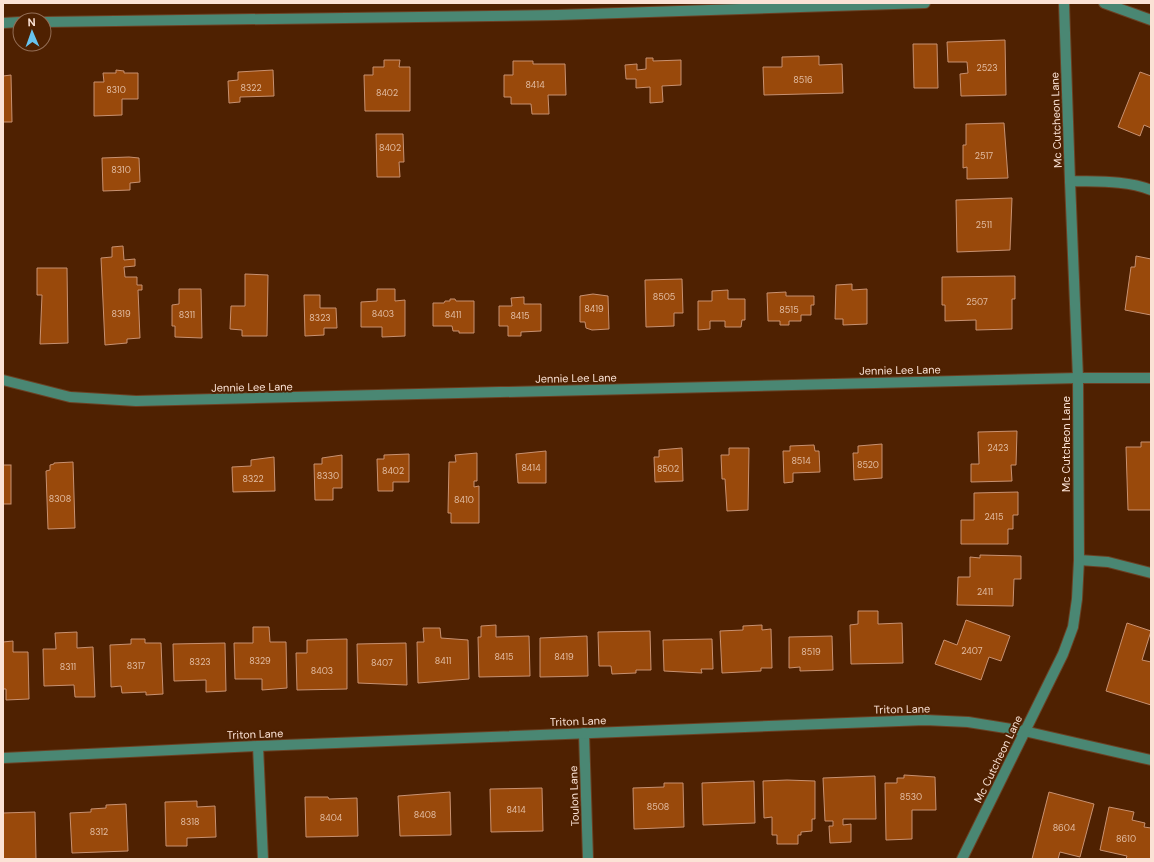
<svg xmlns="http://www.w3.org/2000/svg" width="1154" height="862" font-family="'DM Sans',sans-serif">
<rect width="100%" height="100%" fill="#4f2101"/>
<!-- building -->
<g fill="#99490b" stroke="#c89171">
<polygon points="1005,40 1006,95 961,96 960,74 968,73 967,62 948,62 947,42"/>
<polygon points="913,44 937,44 938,88 914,88"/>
<polygon points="819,56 819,65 842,64 843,93 764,95 763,67 782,67 782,57"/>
<polygon points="646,58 653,58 653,61 681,60 681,85 662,86 663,102 650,103 650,87 636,88 636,79 626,79 625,65 637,64 637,70 646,69"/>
<polygon points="384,60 400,60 399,67 410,67 410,111 365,111 364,75 373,75 373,67 384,67"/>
<polygon points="513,61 533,61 533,64 565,64 566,95 548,95 549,114 532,114 531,104 511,104 511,97 504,97 504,75 513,75"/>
<polygon points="116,70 124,71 124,73 138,73 138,99 122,99 122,115 94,116 94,82 104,82 103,73 116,73"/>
<polygon points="273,70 274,96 240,97 240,102 229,103 228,81 238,80 238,72"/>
<polygon points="1140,72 1151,76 1151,128 1144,125 1140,136 1118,127"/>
<polygon points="11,75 12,122 3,122 3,76"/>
<polygon points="1004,123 1008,178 967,179 967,167 963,168 963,145 966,145 966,124"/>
<polygon points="376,134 403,134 404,162 399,162 400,177 377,177"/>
<polygon points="129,157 139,158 140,182 130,183 130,190 103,191 102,158"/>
<polygon points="1012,198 1010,250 957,252 956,200"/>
<polygon points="123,246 124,260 135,259 135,266 124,267 125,277 137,277 137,285 142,285 142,290 138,290 140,338 127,339 127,343 105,345 101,258 112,257 112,247"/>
<polygon points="1136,256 1151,259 1151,315 1125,310 1131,267 1135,267"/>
<polygon points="37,268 67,268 68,343 40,344 42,295 37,295"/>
<polygon points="245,274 268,275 267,336 242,336 242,330 230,329 231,306 245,306"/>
<polygon points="1015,276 1015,299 1012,299 1012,329 976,330 976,320 945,321 945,305 942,305 942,277"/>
<polygon points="682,279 683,313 674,313 674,326 646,327 645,280"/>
<polygon points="852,284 852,290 867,289 867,324 843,325 843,319 835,319 836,285"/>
<polygon points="179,289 201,289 202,338 175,337 175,326 172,326 172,305 179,304"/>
<polygon points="377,289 395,289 395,301 405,300 405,336 382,337 382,327 361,327 361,302 377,301"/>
<polygon points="728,290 728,299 745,299 745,320 742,320 741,327 725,327 725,321 710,321 710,329 698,330 698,301 712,301 712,291"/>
<polygon points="786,292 786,296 814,296 814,305 811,305 811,315 801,315 801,321 789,321 789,325 780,325 780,321 768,321 767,293"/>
<polygon points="593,294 608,296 609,329 592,330 586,328 585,322 580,322 580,296"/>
<polygon points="304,295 320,295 320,308 336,308 337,328 324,328 324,335 305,336"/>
<polygon points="524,297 524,304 541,304 541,331 521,332 521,336 508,336 508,326 499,326 499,306 512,306 511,298"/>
<polygon points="450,299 455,299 456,301 474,301 474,333 459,333 459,331 453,331 452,326 433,326 433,303 444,303 445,301 450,301"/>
<polygon points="1017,431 1016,465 1011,465 1012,481 971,482 971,464 979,464 978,432"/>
<polygon points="1141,442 1151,442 1151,510 1128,510 1126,447 1141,447"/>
<polygon points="882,444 882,478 854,480 853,453 858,453 858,446"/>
<polygon points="814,445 815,451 819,451 820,472 793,473 793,482 784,483 783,451 790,451 790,446"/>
<polygon points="682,448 683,481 655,482 654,457 659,457 659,450"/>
<polygon points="729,448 749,448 748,510 727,511 725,479 722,479 721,455 729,455"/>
<polygon points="546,451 546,483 518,483 516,454"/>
<polygon points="477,453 477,481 474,481 474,487 479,486 479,523 451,523 451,513 448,513 449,462 456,462 455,455"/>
<polygon points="409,454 409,482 393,482 393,491 378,491 377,459 384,459 384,455"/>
<polygon points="342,455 342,488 333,488 333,500 315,500 314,464 322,464 322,458"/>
<polygon points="274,457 275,491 233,492 232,467 251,466 251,460"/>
<polygon points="73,462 75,528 48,529 46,471 50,470 50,465 54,464 54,463"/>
<rect x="3" y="465" width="8" height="39"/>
<polygon points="1018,492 1018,515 1013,515 1013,529 1008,529 1008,544 961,544 961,520 974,520 974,493"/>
<polygon points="980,555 1021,556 1021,579 1014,579 1013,606 957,605 958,577 970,577 970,557 980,558"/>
<polygon points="858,611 878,611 878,624 902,623 903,663 851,664 850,625 858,624"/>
<polygon points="966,620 1010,636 1001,661 989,657 981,680 935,664 944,640 957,645"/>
<polygon points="1127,623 1151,631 1142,660 1151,662 1151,705 1106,691"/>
<polygon points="496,625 496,637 529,636 530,676 479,677 478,637 481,637 481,626"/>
<polygon points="762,625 762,630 771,629 772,668 761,668 761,671 722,673 720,631 743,630 743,626"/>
<polygon points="253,627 269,627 270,642 286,642 287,688 262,690 262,679 235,679 234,643 253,643"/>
<polygon points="423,628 440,628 441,638 468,640 469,679 418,683 417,642 424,642"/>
<polygon points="650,631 651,670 636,670 636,673 612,674 611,666 599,666 598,632"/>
<polygon points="77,632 77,648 93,647 95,697 75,697 74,685 44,686 43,649 56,649 55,633"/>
<polygon points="587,636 588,676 540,677 540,638"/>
<polygon points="832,636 833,670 800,671 800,667 789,668 789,637"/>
<polygon points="131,639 145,639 145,643 161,643 163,694 146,695 146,692 122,693 121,686 111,687 110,645 131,644"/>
<polygon points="347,639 347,689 297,690 296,653 307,653 307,640"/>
<polygon points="712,639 713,669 701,669 702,673 664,671 663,640"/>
<polygon points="13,641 13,652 28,652 29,699 6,700 6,689 3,689 3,642"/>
<polygon points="225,643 226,691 206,692 206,680 174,681 173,644"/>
<polygon points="406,643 407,685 358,683 357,644"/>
<polygon points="904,775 935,777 936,810 912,810 912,839 886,840 885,783 897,783 897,778 904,778"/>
<polygon points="875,776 876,819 843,819 843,825 851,824 851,842 830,843 829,826 833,826 833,821 825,821 823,778"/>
<polygon points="787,780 815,781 815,819 812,819 812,831 801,832 801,835 798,835 798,844 777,844 777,835 772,835 772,817 764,818 763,781"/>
<polygon points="754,781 755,823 703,825 702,783"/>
<polygon points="664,783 683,783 684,827 634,829 633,788 664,787"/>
<polygon points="542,788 543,831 491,832 490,789"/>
<polygon points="450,792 451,835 400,836 398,796"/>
<polygon points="1049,792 1094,804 1080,857 1060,852 1058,859 1032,859"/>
<polygon points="305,797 328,797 329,799 357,798 358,836 306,837"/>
<polygon points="197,801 197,807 215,806 216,837 187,838 187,846 166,846 165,802"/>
<polygon points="126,804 128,851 72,853 70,813 91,812 91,809 106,808 106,805"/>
<polygon points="1109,807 1134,812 1132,820 1145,823 1144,827 1151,828 1151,859 1126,859 1127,856 1100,850"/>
<polygon points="35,812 36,859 3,859 3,813"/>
</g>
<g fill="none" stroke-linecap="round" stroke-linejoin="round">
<!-- minor casing -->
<g stroke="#6b4023" stroke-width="12">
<g id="minor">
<polyline points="1104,3 1151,20"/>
<polyline points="44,22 557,15 925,3"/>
<polyline points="3,23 20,22"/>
<path d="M1070 181C1097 182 1125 180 1151 190"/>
<polyline points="3,380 70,397 136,401 1078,378 1151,378"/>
<polyline points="1079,560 1108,562 1151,573"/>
<polyline points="584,733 588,859"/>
<polyline points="258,746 263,859"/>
<polyline points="3,758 258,746 925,720 968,722 1024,731 1151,760"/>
<polyline points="962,859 1063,654 1073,627 1077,599 1079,560 1078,378 1070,181 1064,3"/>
</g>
</g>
<!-- minor -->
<use href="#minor" stroke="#4a8773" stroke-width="10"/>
</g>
<g text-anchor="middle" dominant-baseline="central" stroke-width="4" stroke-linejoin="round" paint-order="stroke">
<!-- number labels -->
<g font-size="9" fill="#e2bca2">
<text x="987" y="68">2523</text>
<text x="803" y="80">8516</text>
<text x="535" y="85">8414</text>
<text x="251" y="88">8322</text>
<text x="116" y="90">8310</text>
<text x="387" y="93">8402</text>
<text x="390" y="148">8402</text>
<text x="984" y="156">2517</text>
<text x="121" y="170">8310</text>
<text x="984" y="225">2511</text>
<text x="664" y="297">8505</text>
<text x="977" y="302">2507</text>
<text x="594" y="309">8419</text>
<text x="789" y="310">8515</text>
<text x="121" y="314">8319</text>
<text x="383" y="314">8403</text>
<text x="187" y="315">8311</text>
<text x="453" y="315">8411</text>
<text x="520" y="316">8415</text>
<text x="320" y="318">8323</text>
<text x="998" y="448">2423</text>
<text x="801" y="461">8514</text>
<text x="868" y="465">8520</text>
<text x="531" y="468">8414</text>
<text x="668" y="469">8502</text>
<text x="393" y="471">8402</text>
<text x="328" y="476">8330</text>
<text x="253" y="479">8322</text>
<text x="60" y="499">8308</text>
<text x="464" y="500">8410</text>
<text x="994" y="517">2415</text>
<text x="985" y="592">2411</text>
<text x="972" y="651">2407</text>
<text x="811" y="652">8519</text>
<text x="504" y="657">8415</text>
<text x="564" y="657">8419</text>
<text x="260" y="661">8329</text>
<text x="443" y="661">8411</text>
<text x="200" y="662">8323</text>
<text x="382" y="663">8407</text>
<text x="136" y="666">8317</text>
<text x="68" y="667">8311</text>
<text x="322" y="671">8403</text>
<text x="911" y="797">8530</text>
<text x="658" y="807">8508</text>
<text x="516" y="810">8414</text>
<text x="425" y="815">8408</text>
<text x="331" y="818">8404</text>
<text x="190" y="822">8318</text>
<text x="1064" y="828">8604</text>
<text x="99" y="832">8312</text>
<text x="1126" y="839">8610</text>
</g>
<!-- street labels -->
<g font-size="11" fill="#fbe2d5" stroke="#4f2101">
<text transform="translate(1056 120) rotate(-92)">Mc Cutcheon Lane</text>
<text transform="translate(900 370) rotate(-1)">Jennie Lee Lane</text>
<text transform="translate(576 378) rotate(-1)">Jennie Lee Lane</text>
<text transform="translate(252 387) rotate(-1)">Jennie Lee Lane</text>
<text transform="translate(1066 444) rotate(-90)">Mc Cutcheon Lane</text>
<text transform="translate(902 709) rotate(-1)">Triton Lane</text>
<text transform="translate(578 721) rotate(-2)">Triton Lane</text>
<text transform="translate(255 734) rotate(-2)">Triton Lane</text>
<text transform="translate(998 759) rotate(-64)">Mc Cutcheon Lane</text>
<text transform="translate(574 796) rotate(-92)">Toulon Lane</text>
</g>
</g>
<!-- border -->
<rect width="1154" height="862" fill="none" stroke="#fbe2d5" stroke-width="8"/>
<!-- north arrow -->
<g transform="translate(32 32) rotate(358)"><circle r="19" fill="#4f2101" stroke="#946e56"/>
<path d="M0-3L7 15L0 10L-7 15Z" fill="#67c4ef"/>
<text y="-6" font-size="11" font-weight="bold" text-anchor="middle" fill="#fbe2d5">N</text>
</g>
</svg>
